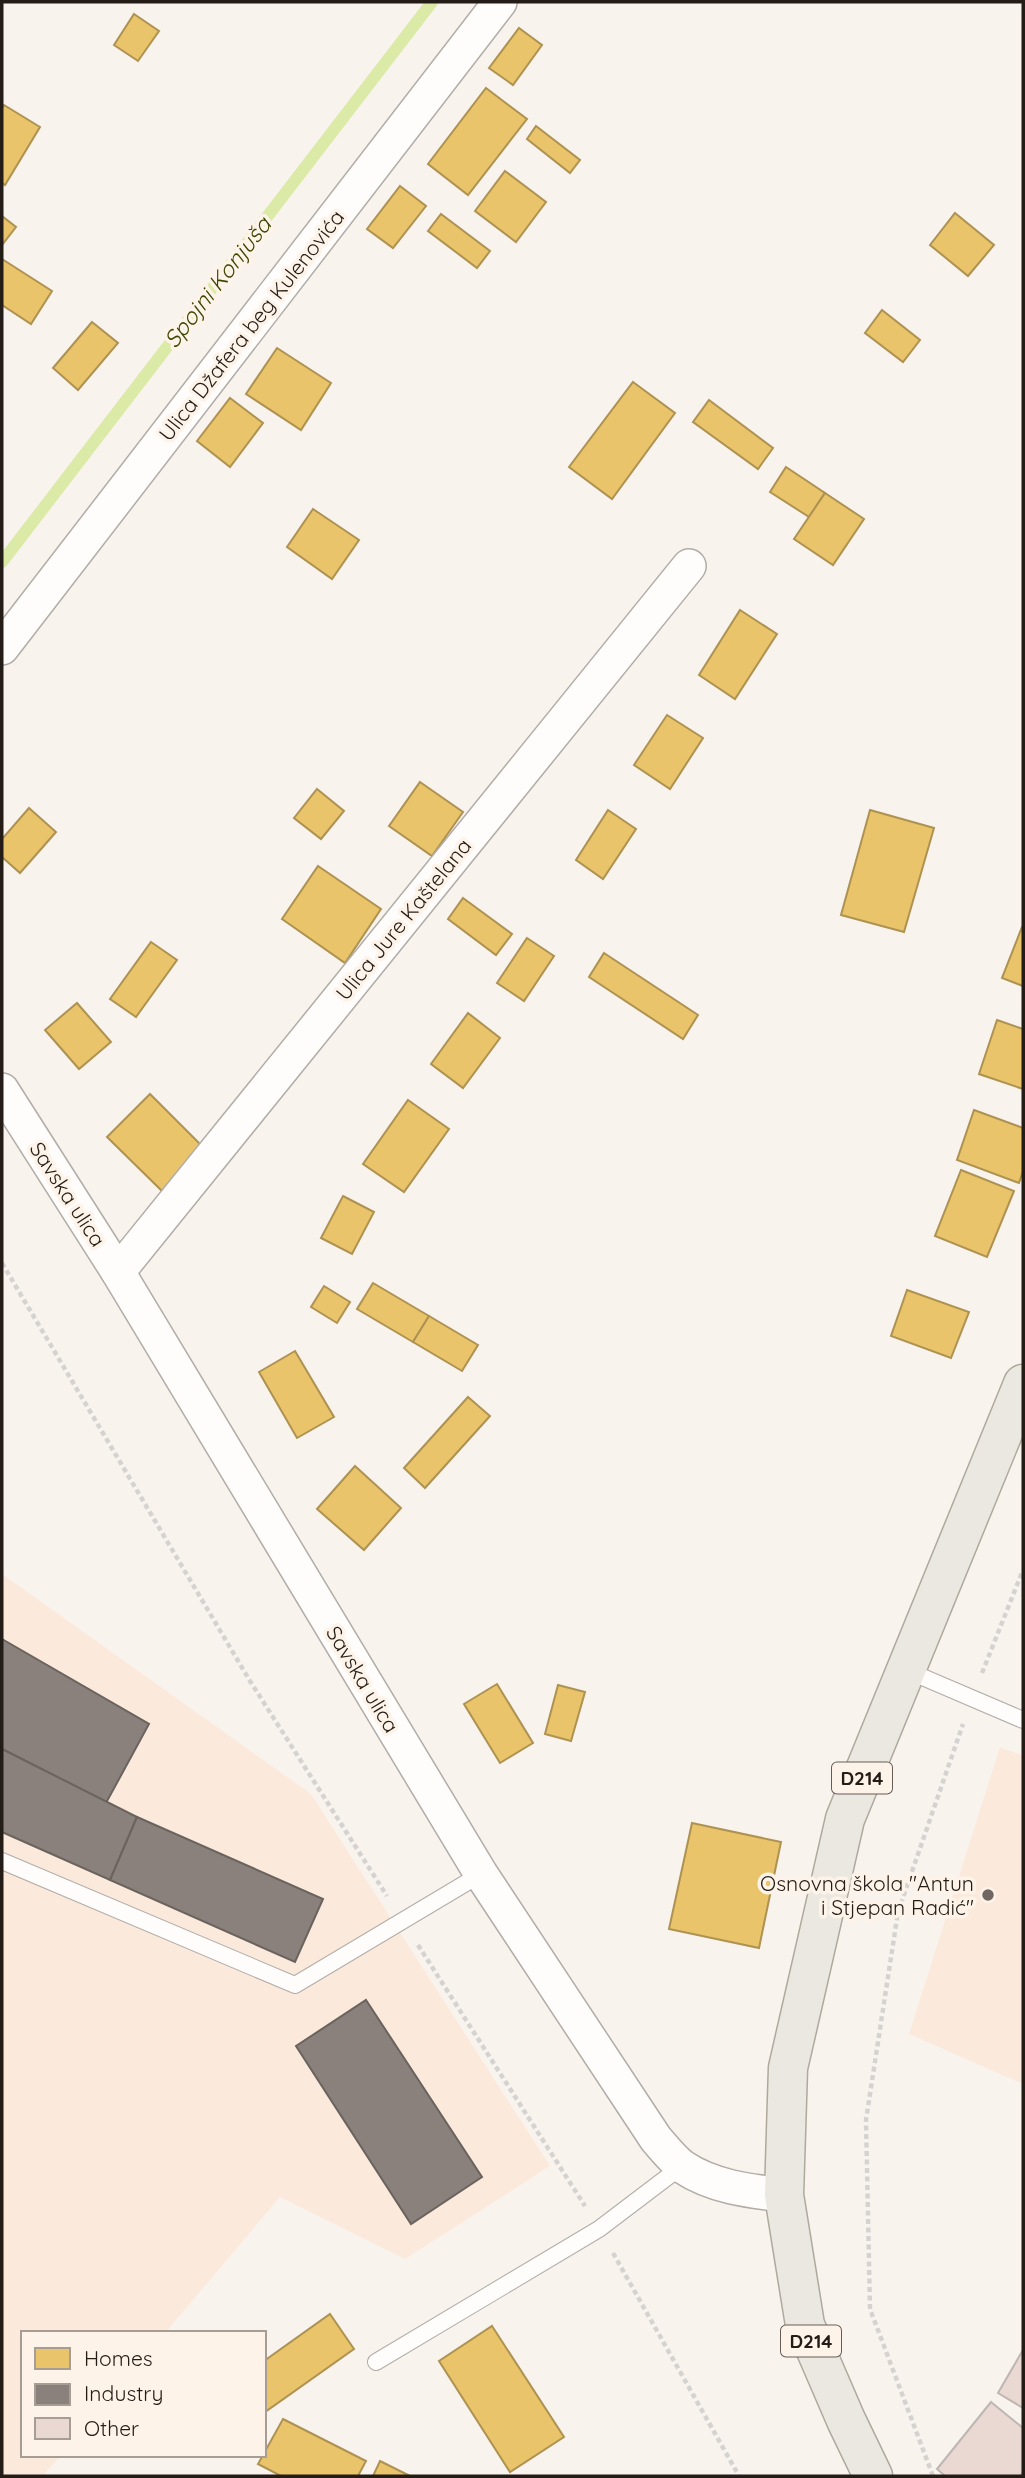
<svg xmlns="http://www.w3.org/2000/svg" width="1025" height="2478" font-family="Quicksand,sans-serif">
<rect width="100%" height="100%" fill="#f9f3ee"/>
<!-- built -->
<g fill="#fbeadc">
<polygon points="2,1574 311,1794 550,2166 405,2259 280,2197 165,2333 23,2333 23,2455 61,2455 43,2476 2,2476"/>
<polygon points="1000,1747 1023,1756 1023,2084 909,2034"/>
</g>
<!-- homes -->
<g fill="#e9c46a" stroke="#ae9251" stroke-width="2">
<polygon points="134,14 159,31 138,61 114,45"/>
<polygon points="519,28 542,45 513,85 489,68"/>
<polygon points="486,88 527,119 468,195 428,164"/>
<polygon points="4,105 40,127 5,185 2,183 2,108"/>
<polygon points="536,126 580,160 570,173 527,139"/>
<polygon points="505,171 546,202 516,242 475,211"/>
<polygon points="400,186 426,206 393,248 367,229"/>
<polygon points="955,213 994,245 968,276 930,245"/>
<polygon points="441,214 490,251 477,268 428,231"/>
<polygon points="2,216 16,227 2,245"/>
<polygon points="2,259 52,291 31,324 2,305"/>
<polygon points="882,310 920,340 903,362 865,333"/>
<polygon points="92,322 118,343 78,390 53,368"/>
<polygon points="277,348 331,383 301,430 246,394"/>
<polygon points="633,382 675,413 612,499 569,467"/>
<polygon points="230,398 263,423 230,467 197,441"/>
<polygon points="709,400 773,448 758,469 693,422"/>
<polygon points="786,467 825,493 809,517 770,492"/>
<polygon points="825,493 864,519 833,565 794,539"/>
<polygon points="313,509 359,540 332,579 287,547"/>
<polygon points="740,610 777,634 735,699 699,675"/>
<polygon points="667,715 703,738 670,789 634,765"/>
<polygon points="420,782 463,812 432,856 389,826"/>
<polygon points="317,789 344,811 321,839 294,818"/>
<polygon points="29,808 56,832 20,873 2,857 2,839"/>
<polygon points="608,810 636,829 603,879 576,860"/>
<polygon points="870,810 934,828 904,932 841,915"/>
<polygon points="318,866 381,909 345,963 282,919"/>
<polygon points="463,898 512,934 496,955 448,919"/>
<polygon points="1022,927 1023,927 1023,986 1002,978"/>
<polygon points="527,938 554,956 524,1001 497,983"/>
<polygon points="151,942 177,960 136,1017 110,999"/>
<polygon points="604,953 698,1015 683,1039 589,977"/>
<polygon points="77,1003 111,1042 79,1069 45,1030"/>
<polygon points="468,1013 500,1038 463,1088 431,1064"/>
<polygon points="997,1020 1023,1029 1023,1089 979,1074"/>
<polygon points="150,1094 204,1148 162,1191 107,1137"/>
<polygon points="408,1100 449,1129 404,1192 363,1164"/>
<polygon points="974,1110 1023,1128 1023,1171 1019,1183 957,1160"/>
<polygon points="961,1170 1014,1191 987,1257 935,1236"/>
<polygon points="343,1196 374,1212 352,1254 321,1238"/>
<polygon points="373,1283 429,1316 413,1342 357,1309"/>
<polygon points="324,1286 350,1302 337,1323 311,1307"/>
<polygon points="907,1290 969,1312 951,1358 891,1336"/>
<polygon points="429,1316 478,1345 462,1371 413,1342"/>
<polygon points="295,1351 334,1417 297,1438 259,1372"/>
<polygon points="468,1397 490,1416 425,1488 404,1468"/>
<polygon points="355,1466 401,1508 364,1550 317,1509"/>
<polygon points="497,1684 533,1743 500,1763 464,1704"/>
<polygon points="558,1685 585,1692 571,1741 545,1734"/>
<polygon points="692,1823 781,1842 759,1948 669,1929"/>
<polygon points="330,2314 354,2349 265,2412 264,2361"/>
<polygon points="492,2326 564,2437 510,2472 439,2361"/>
<polygon points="283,2419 366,2461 358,2476 281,2476 258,2464"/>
<polygon points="380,2461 410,2476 373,2476"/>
</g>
<!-- industry -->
<g fill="#8a817c" stroke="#6b635e" stroke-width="2">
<polygon points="2,1639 149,1724 106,1803 2,1749"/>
<polygon points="2,1749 137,1817 110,1880 2,1832"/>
<polygon points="137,1817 323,1899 295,1962 110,1880"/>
<polygon points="366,2000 482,2177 411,2224 296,2046"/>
</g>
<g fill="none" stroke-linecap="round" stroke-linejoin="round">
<!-- stream -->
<polyline stroke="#dbeaa7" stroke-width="12" points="2,562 432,2"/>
</g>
<!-- building -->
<g fill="#ead8d2" stroke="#beb6b3" stroke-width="2">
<polygon points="1023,2350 1023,2408 998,2393"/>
<polygon points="991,2402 1023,2428 1023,2472 1020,2476 945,2476 937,2469"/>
</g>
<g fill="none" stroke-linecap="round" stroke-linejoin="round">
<!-- lane casing -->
<g stroke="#b2aca7" stroke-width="18">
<g id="lane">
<polyline points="906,1670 1023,1720"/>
<polyline points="2,1861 295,1985 481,1874"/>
<polyline points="376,2362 599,2229 682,2166"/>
</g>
</g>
<!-- street casing -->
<g stroke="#b2aca7" stroke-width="36">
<g id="street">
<polyline points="2,648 500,2"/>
<path d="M2 1090 118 1272 481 1874 656 2139C664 2148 673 2160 683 2167 713 2187 749 2191 784 2195"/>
<polyline points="118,1272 689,566"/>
</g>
</g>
<!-- primary casing -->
<g stroke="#afa99c" stroke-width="41">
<polyline id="primary" points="873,2476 846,2420 805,2325 784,2195 788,2068 845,1819 1023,1384"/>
</g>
<!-- path -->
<g stroke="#d5d3d1" stroke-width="4.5" stroke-dasharray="5 3.5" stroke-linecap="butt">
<polyline points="2,1263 250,1681 387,1896"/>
<polyline points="982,1673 1023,1570"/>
<polyline points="418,1945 585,2206"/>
<polyline points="613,2253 739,2476"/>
<polyline points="933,2476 870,2309 866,2120 898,1912 963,1724"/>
</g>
<!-- lane -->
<use href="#lane" stroke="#fefdfc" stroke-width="16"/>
<!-- street -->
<use href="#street" stroke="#fefdfc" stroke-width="33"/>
<!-- primary -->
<use href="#primary" stroke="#ebe8e1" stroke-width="38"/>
</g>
<!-- markers -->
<circle fill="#6f6862" stroke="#fef3e9" stroke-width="2.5" cx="988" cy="1895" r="7"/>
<g text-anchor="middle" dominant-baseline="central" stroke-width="7" stroke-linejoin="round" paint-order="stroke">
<!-- shield labels -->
<g fill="#fef3e9" stroke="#655d56" stroke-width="2">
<rect x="832" y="1762.5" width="60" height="31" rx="5"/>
<rect x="781" y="2325.5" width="60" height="31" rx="5"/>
</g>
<g font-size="19" font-weight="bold" fill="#241d17">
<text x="862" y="1778">D214</text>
<text x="811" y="2341">D214</text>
</g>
<!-- street labels -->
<g font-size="21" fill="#241d17" stroke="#fef3e9">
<text transform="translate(251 325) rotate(-52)">Ulica Džafera beg Kulenovića</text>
<text transform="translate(403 919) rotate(-51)">Ulica Jure Kaštelana</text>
<text transform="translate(68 1194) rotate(57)">Savska ulica</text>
<text transform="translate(363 1679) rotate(59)">Savska ulica</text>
</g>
<!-- poi labels -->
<g font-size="21" fill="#241d17" stroke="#fef3e9" text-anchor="end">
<text x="974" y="1883">Osnovna škola "Antun<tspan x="974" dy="24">i Stjepan Radić"</tspan></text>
</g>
<!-- water labels -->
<g font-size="23" font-style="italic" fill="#3a4700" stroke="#fef3e9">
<text transform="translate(217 282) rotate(-52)">Spojni Konjuša</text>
</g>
</g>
<!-- border -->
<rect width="1025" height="2478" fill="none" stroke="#241d17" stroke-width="7"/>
<!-- legend -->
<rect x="21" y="2331" width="245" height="126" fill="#fef3e9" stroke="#a79d95" stroke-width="2"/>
<rect x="35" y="2348" width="35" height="21" fill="#e9c46a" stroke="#a79d95" stroke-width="2"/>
<text x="84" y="2366" font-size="21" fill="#241d17">Homes</text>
<rect x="35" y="2384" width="35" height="21" fill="#8a817c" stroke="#a79d95" stroke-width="2"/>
<text x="84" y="2401" font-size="21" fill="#241d17">Industry</text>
<rect x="35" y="2418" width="35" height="21" fill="#ead8d2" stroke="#a79d95" stroke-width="2"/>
<text x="84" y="2436" font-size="21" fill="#241d17">Other</text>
</svg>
